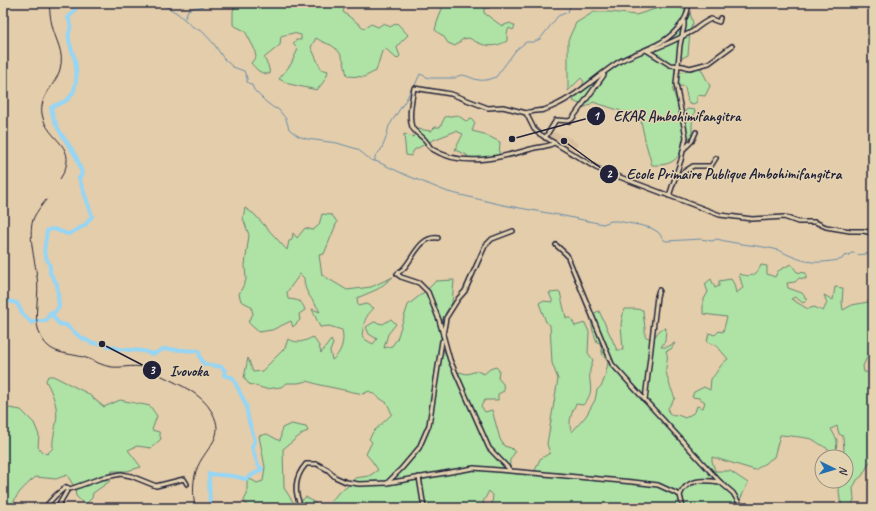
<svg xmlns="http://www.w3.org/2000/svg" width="876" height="511" font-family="Caveat,sans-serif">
<rect width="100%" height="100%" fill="#e4cdaa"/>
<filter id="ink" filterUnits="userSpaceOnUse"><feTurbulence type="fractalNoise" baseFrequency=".025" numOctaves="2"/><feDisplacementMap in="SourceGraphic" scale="8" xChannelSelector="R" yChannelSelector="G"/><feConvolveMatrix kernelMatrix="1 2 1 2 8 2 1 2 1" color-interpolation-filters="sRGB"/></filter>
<g filter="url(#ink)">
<!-- built -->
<polygon fill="#dabf9e" points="550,131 571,138 578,144 575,150 548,139 547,137"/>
<!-- green -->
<g fill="#aee3a5" stroke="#688270">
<path d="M236 3H346L343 12 364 28 371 24 378 27 384 23 390 27 397 23 408 35 399 44 397 48 400 56 397 59 386 49 382 51 376 71 364 77 347 76C344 63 344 53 331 45 326 43 322 42 316 38L311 47 321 69 328 71C327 78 322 84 317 90L289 84 279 79 291 64 298 49 293 44 296 40H301V35L293 33 281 36 280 45 264 58 268 65 270 74C260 74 257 70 251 63L256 57 254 48 245 31 233 25V11Z"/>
<path d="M443 3H496L489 8H484V13L502 26 510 23 515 26 513 30 509 28 507 33V41C492 49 483 46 469 38L463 39 455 46 448 43 444 37 435 30C437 20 442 12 443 3Z"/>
<path d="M667 3H671L690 13 693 23 690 30 688 55 678 60 674 74 700 67 710 86 705 96 698 95 697 97V102L693 104 688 102 685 87 682 86 672 88 682 116 687 109 695 110 692 124V138H687C680 158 674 166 652 165L646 144 640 117 593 102 586 107 573 101 584 82 581 78 568 91V40L576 23 594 12H610L636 15 655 9Z"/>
<polygon points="457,115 466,121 472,119 475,123 472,131 484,134 500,142 499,156 467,160 467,155 455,150 463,134 456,131 433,140 414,150 411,156 406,155 404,134 413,137 418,129 431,131 435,127 440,127 445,117"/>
<path d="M245 208 254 214 287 250 289 241 292 240 293 233 297 238 305 228 313 230 319 225 322 214 332 215 337 222 324 254 319 255 322 275 347 290 371 287 393 277 378 289 357 298 358 306 366 304 374 308C364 318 364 322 362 336L366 340 373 344 377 339 369 334 366 327 374 322 383 324 391 319 396 324 388 334 384 348 392 346 397 339 408 305 428 289 436 281 454 280 452 303 446 312 441 326 444 351 455 377 459 372 467 374 477 371 484 374 490 369 496 367 499 370 498 378 503 384 504 391 498 394V400H485L481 406 485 412 492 410 500 439 504 446 511 448 515 452 510 460 509 473 533 475 540 459 550 453 547 444 558 379 552 363 550 325 546 322 539 303 542 301 553 302 549 293 560 292 566 318H571L575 326 585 323 589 332 588 353 593 360C592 363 591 367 590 370 588 385 596 391 583 405L576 404C572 411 567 424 572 432L586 416 595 400 597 390 602 385 606 374 608 362 603 356 600 343 597 342 593 331 590 315 599 311 617 350H623L621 324 624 309H636L643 310C643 320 646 326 645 336L650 339 655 336 661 329 666 328 665 341 661 347H667L675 343 671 349 666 351C669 358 666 362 666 370 667 379 671 389 675 398L668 408 669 413 674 416 678 415 685 418 695 412 697 406 703 408 705 402 699 398 692 397 694 392 704 387 710 390 711 379C718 372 720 364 728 359L717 346 707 342 709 333 715 335 719 331 723 332 727 317 703 314V301L708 292 705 284 711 279 715 288 719 286V281L731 279 734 284 736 293 743 288 739 274C750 277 756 277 761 265L767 266V274L775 277 778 271 791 264 797 272 806 273V279L799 278 795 282 787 283 788 288 802 293 807 300 803 303 795 297 791 299 808 309 814 307 823 311 827 303 824 295 833 300 835 287 843 288 842 303 843 310 852 305 873 301V330L868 355 863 366 864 372 873 373 872 458 862 476 857 480 853 488 854 500 850 508H844L840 500 838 481H846V457H839L844 451 843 436 839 434 837 426 831 429 837 440 836 453C827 449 820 444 812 439 809 438 784 435 780 435L774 457 755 470 712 457V461L715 471H730L748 483 736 508H494L492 504 493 495 489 491 483 502 484 508H325L327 507 338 493 347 487 355 478 369 476 378 470 372 461 366 454 372 442 369 439 373 432 392 414 387 403 369 391 363 394 320 385 307 381 298 383H287L281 387 266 389 249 384 244 378 248 358 253 372 262 371 285 348 288 339C298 344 303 342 313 337L319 346 321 353 331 340 333 344 330 351 332 360C341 354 345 341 342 330L329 326 320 327 312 309 320 312C313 298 304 294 304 278L300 274 287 292 288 299C297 300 302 300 305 310L299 314 300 320 293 327 291 321 272 330 259 332 253 327 248 322 253 314 251 306 241 301 239 294 246 280 245 265 249 235 243 218Z"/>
<path d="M48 376H53L87 393 104 407 120 400 150 406 157 416 152 430 159 432 161 439 151 448 137 446 128 450 141 467 127 471H112L110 481 93 493 92 498 85 505 76 496 75 488 67 475 56 479 36 477C30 481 15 495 14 502L25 508H3V407L21 410 34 423 39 435 38 447 42 452 47 454 53 448C52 439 55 432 56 423 59 409 53 394 46 381Z"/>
<polygon points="291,424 306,427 308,431 303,433 283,449 284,488 297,508 250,508 247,506 244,500 247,495 247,481 250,479 257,483 263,481 265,467 259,436 267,434 280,441 282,428"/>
<polygon points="306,497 315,503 319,508 302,508 301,501"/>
</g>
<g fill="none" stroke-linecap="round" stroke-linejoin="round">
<!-- stream -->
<g stroke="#678dab" stroke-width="1">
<path d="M160 3 177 13 193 27 203 32 214 44 224 59 233 67 244 71 247 78V82L252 85 254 90 266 102 274 108 278 109 286 119 289 129 298 136 307 139 337 143 357 149 371 160 378 162 408 176 448 192 503 205 559 215 593 222 603 224 611 221H617L639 225 651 228 658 232 664 240 666 241 701 239 712 241 717 239C734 244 756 245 774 249 781 250 785 254 791 256 810 264 818 263 839 260L842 259 844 256 849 255 851 253H855L857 255 873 253"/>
<path d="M185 18 188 10C196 6 201 9 208 3"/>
<path d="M375 161V156L381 150 385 141 389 126 407 98 411 89 415 85 420 74 429 78H455C463 71 470 79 479 80 485 81 491 79 496 77L516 50 526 42H533L540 39 558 16 568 12 571 3"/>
</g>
<!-- river -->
<g stroke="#95d5f6" stroke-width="4">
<path d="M73 3 75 10 68 18C74 30 67 29 69 39 70 46 73 53 75 60 77 71 78 91 68 99 64 103 56 104 51 108 54 127 64 137 74 153 78 159 80 167 82 174L79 178 92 216 85 225 69 234C61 233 54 226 47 231L44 252 50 266V273L57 284 59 307 52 315 59 324 66 325 80 337 92 343 102 344 119 349 143 351 153 354 164 349 199 351 200 357 204 364 222 367 225 371 224 375 233 378 246 405 249 422 255 440 252 447 258 465 262 469 246 479 233 476 209 474 210 508"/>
<polyline points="3,300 17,303 22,313 32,323 34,321 46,321 50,313 52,313"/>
</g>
<!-- minor casing -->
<g stroke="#22223b" stroke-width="6">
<g id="minor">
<path d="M688 3C690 20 671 38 656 45 643 52 629 55 617 63 593 79 572 101 544 110 539 111 532 111 526 113L534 129 538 133 596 168 720 215 752 219 784 217 798 222H815L826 227 850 231H863L873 233"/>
<polyline points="646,50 670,65 683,66 690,68 709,63 732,46"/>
<path d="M650 50C659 48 684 36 693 31 699 26 704 22 711 19L719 22 720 18"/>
<path d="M526 113 503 107 488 108 451 94 414 88C412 99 408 116 412 127 415 133 421 135 425 140 428 143 429 147 432 149 462 168 500 158 531 149 540 146 545 148 554 143"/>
<polyline points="545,138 556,120 569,121 572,119 604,75"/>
<polyline points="685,148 692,141 696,132"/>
<polyline points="676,177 693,166 711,166 716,158"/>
<polyline points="669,196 681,160 686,137 676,84 680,45 684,26 684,21"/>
<path d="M438 238C420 236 414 257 404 268 402 270 399 272 397 274L401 277 419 283 428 292 439 320 450 360 489 448 511 471 633 482 658 485 680 495 683 508"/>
<polyline points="556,245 567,255 612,364 720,482 733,493 742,508"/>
<polyline points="443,335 446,318 458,299 465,291 485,246 492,239 513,231"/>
<polyline points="645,400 657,296 659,290"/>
<polyline points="419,477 424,508"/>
<polyline points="387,483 402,468 419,448 429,425 442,341"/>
<path d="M680 495C687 478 704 480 720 482"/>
<polyline points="44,508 56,495 66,487 70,489 101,478 121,474 131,476 156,486 184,479 187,484"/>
<polyline points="57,508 68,489 66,487"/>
<path d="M302 508C293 492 294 478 306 464H317L328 470 335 477 346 482 359 484 387 483 474 468 511 471"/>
</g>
</g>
<!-- minor -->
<use href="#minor" stroke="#e4d3b0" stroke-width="3"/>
<!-- rail -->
<g stroke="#22223b" stroke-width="1">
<path d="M49 3C50 10 50 18 52 25 55 40 65 52 60 69 56 85 39 96 42 114 47 142 82 145 60 179"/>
<path d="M46 200C42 205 37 211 34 217 27 233 35 260 37 277 40 295 33 315 39 332 49 358 68 351 89 359 97 362 103 366 112 367 122 368 132 365 142 367 150 369 157 374 164 377 182 386 201 393 212 412 226 437 207 446 198 466 192 479 193 495 195 508"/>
</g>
</g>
</g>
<!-- callouts -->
<path fill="none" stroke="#22223b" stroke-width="1.5" d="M512 139L596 116M564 141L609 174M102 344L152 370"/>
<g fill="#22223b" stroke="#e4d3b0" stroke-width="1.5">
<circle cx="512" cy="139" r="4"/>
<circle cx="564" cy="141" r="4"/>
<circle cx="102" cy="344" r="4"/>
<circle cx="596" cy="116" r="10"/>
<circle cx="609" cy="174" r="10"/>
<circle cx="152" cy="370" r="10"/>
</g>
<g font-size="12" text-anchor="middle" font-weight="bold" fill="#fff">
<text x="596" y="120">1</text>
<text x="609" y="178">2</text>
<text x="152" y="374">3</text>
</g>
<g font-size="15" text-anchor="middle" font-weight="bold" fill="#22223b" stroke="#e4d3b0" stroke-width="3" stroke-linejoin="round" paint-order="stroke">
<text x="677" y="121">EKAR Ambohimifangitra</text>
<text x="734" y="179">Ecole Primaire Publique Ambohimifangitra</text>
<text x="189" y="376">Ivovoka</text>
</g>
<!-- margin -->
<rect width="876" height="511" fill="none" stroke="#e4d3b0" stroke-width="16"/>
<rect x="8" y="8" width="860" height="495" fill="none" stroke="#22223b" stroke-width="1.5" filter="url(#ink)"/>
<!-- north arrow -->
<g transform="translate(834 469) rotate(95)"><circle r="19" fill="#e4d3b0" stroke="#968c81"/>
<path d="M0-3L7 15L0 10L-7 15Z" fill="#1f6fb2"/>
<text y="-6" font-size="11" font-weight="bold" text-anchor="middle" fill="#22223b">N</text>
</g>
</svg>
